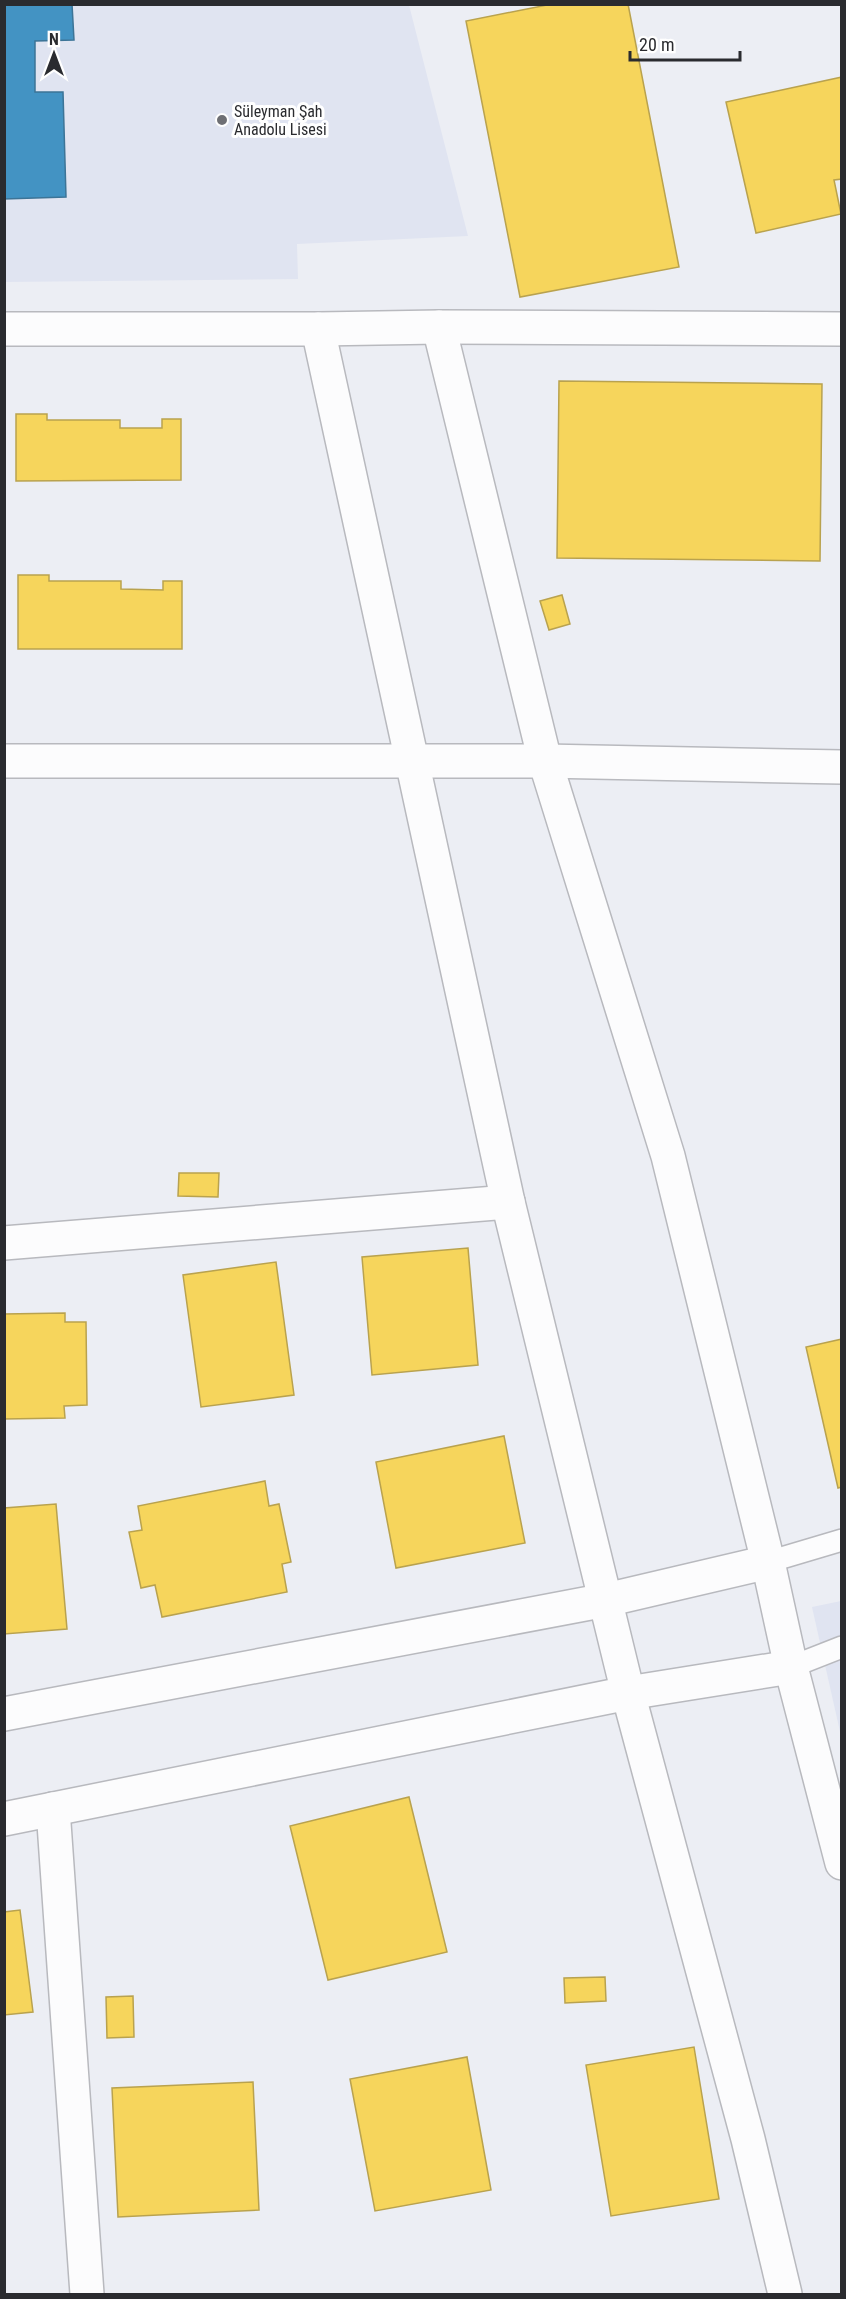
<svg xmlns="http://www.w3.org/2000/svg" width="846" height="2299" font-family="'Roboto Condensed',sans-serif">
<rect width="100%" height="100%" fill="#eceef4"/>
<!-- built -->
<g fill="#e0e4f1">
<polygon points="4,5 409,5 468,236 297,244 298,279 5,282"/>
<polygon points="841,1601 841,1736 812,1607"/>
</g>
<!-- homes -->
<g fill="#f6d55c" stroke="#b9a24e" stroke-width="1.5">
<polygon points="552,4 628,4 679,267 520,297 466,21"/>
<polygon points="842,77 842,179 834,180 841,214 756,233 726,102"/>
<polygon points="559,381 822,384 820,561 557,558"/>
<polygon points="16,414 47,414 47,420 120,420 120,428 162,428 162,419 181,419 181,480 16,481"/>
<polygon points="18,575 49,575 49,581 121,581 121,589 163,590 163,581 182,581 182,649 18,649"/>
<polygon points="562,595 570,624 549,630 540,601"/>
<polygon points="179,1173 219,1173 218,1197 178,1196"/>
<polygon points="468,1248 478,1365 372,1375 362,1257"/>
<polygon points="276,1262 294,1395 201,1407 183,1275"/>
<polygon points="65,1313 65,1322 86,1322 87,1405 64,1406 65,1418 4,1419 4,1314"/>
<polygon points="842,1339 842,1487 838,1488 806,1347"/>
<polygon points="504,1436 525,1543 396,1568 376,1462"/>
<polygon points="265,1481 269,1506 279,1504 291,1562 282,1564 287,1592 162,1617 155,1585 141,1588 129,1532 142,1530 138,1506"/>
<polygon points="56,1504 67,1629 4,1634 4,1508"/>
<polygon points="409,1797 447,1952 328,1980 290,1826"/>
<polygon points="20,1910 33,2012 4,2015 4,1912"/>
<polygon points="605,1977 606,2001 565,2003 564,1978"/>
<polygon points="133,1996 134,2037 107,2038 106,1997"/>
<polygon points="694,2047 719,2199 611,2216 586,2065"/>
<polygon points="467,2057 491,2190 375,2211 350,2079"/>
<polygon points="253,2082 259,2210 118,2217 112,2088"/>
</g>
<!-- schools -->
<polygon fill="#4393c3" stroke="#3c7497" stroke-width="1.5" points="4,4 72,4 74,40 35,41 35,92 63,92 66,197 4,199"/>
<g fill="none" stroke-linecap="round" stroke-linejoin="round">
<!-- service casing -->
<g stroke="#b8b9be" stroke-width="24">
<g id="service">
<polyline points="768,1562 842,1540"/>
<polyline points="791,1667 842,1647"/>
</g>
</g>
<!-- minor casing -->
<g stroke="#b8b9be" stroke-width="36">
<g id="minor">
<polyline points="439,327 545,761 668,1156 768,1562 791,1667 842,1863"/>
<polyline points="4,329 318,329 439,327 842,329"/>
<polyline points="318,329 508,1202 628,1693 748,2139 785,2294"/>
<polyline points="4,761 545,761 842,767"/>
<polyline points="4,1243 508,1202"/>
<polyline points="53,1809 87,2294"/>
</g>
</g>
<!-- tertiary casing -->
<g stroke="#b8b9be" stroke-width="36">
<g id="tertiary">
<polyline points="4,1714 606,1600 768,1562"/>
<polyline points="4,1819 628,1693 791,1667"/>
</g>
</g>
<!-- service -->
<use href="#service" stroke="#fcfcfd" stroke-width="21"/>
<!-- minor -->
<use href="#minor" stroke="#fcfcfd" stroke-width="33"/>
<!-- tertiary -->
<use href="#tertiary" stroke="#fcfcfd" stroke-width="33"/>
</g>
<!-- markers -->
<circle fill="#6e6f74" stroke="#fff" stroke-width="2" cx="222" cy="120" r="6"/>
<g text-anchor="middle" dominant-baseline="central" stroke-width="6" stroke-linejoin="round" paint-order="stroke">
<!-- poi labels -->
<g font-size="16" fill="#2a2b2f" stroke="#fff" text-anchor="start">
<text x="234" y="111">Süleyman Şah<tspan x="234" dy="18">Anadolu Lisesi</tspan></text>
</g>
</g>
<!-- border -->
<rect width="846" height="2299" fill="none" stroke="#2a2b2f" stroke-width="12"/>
<!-- north arrow -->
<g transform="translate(54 54)" stroke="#ffffff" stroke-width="4.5" paint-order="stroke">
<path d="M0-4.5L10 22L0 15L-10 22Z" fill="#2a2b2f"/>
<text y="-9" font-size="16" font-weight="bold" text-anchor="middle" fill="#2a2b2f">N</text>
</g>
<!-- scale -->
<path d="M630 51v9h110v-9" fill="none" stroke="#2a2b2f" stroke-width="3"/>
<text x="639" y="51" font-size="18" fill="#2a2b2f" stroke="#ffffff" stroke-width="4.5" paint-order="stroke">20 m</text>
</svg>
